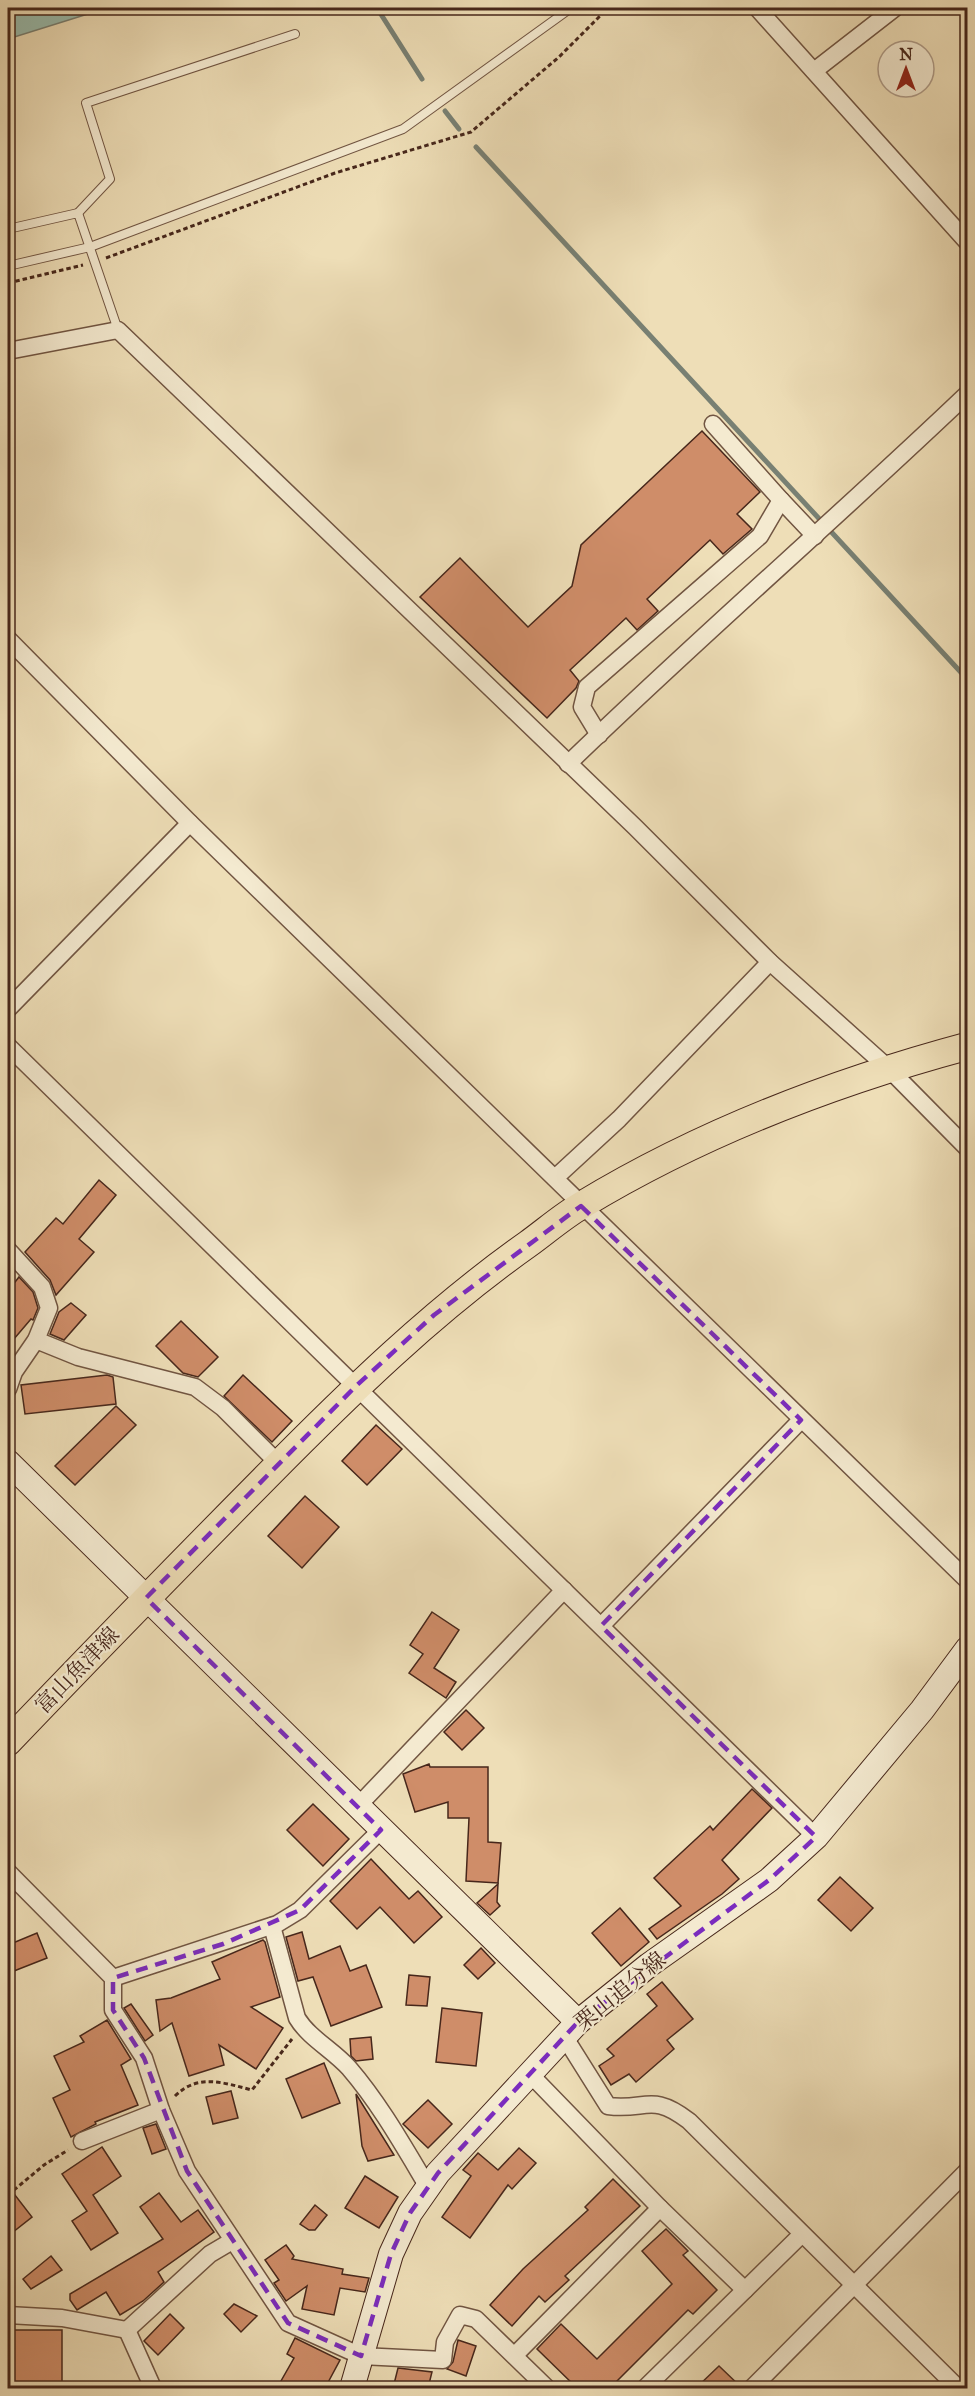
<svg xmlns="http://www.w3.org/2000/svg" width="975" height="2396" font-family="'IM FELL Great Primer','Noto Serif JP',serif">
<rect width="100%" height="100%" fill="#eedeb7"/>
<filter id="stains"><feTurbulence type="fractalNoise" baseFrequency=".00333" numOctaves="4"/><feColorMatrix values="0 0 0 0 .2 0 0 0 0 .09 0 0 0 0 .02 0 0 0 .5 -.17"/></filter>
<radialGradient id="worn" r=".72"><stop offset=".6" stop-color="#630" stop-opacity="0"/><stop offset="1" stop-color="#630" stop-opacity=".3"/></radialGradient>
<!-- water -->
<polygon fill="#99bcad" stroke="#788073" stroke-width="1.5" points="8,8 107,8 8,39"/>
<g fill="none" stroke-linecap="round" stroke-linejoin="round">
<!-- stream -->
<g stroke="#788073" stroke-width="5">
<polyline points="377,8 422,79"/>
<polyline points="445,111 459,129"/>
<polyline points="476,147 968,680"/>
</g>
</g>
<!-- building -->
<g fill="#cf8d69" stroke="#47271b" stroke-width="1.5">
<polygon points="702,431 760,492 737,514 752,529 723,554 710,540 647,599 658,611 637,630 626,618 570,670 579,681 576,688 547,718 420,597 460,558 528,627 572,586 581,545"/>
<polygon points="99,1180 116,1195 79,1239 94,1252 56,1295 50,1280 25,1252 56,1218 63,1224"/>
<polygon points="19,1277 33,1292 38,1308 33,1320 31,1319 8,1346 8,1291"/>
<polygon points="71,1303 86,1315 64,1340 50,1334 59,1312"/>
<polygon points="181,1321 218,1357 198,1377 183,1373 156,1346"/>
<polygon points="107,1375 113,1377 116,1404 25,1414 21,1385"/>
<polygon points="243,1375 292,1421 272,1442 224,1396"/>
<polygon points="116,1406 136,1425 75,1485 55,1466"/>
<polygon points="376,1425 402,1449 367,1485 342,1461"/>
<polygon points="305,1496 339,1527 302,1568 268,1536"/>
<polygon points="432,1612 459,1630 434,1668 456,1682 446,1698 409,1673 423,1654 410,1645"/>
<polygon points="466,1710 484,1728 462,1750 444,1732"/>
<polygon points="429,1764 430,1767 488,1767 488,1842 501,1843 498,1883 466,1881 469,1818 448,1818 448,1802 415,1812 403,1774"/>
<polygon points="752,1789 772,1808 722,1860 739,1879 722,1894 657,1939 649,1929 681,1906 654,1878 710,1826 713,1830"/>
<polygon points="313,1804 349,1839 323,1866 287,1830"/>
<polygon points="371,1859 409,1899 418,1891 442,1917 414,1943 380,1907 357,1929 330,1901"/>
<polygon points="840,1877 873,1908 851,1931 818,1900"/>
<polygon points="498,1884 497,1902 500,1906 490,1915 477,1903"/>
<polygon points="620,1908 649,1942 621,1966 592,1933"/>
<polygon points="302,1932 309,1959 340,1946 350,1971 366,1965 382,2007 331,2026 313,1977 298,1981 286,1937"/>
<polygon points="37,1933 47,1958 14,1971 8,1955 8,1945"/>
<polygon points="263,1940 265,1942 280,1997 251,2007 283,2028 256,2069 219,2045 224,2065 189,2076 172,2023 160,2031 156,2000 171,1998 220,1979 212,1962"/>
<polygon points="481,1948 495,1963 478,1979 464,1965"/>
<polygon points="409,1975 430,1977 427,2006 406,2005"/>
<polygon points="662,1982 693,2019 667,2040 674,2049 636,2082 629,2074 611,2085 599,2066 614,2056 607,2049 657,2006 647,1994"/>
<polygon points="131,2004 153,2035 145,2041 124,2008"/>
<polygon points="442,2008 482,2013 476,2066 436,2062"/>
<polygon points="107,2020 131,2059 121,2065 138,2105 95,2122 96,2124 71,2137 53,2098 70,2090 54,2056 84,2042 80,2036"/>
<polygon points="371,2037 373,2059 356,2061 351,2056 350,2039"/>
<polygon points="324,2063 340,2103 302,2118 286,2079"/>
<polygon points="231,2091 238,2118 213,2124 206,2097"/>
<polygon points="356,2094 394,2155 368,2161 362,2146"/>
<polygon points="428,2100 452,2124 428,2148 403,2124"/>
<polygon points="156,2124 166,2149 152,2154 143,2128"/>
<polygon points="102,2147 121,2176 93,2195 118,2233 91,2250 72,2221 87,2211 62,2174"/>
<polygon points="519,2148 536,2163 512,2189 508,2185 470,2238 442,2217 471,2176 463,2170 478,2153 498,2170"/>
<polygon points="365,2176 398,2197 379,2228 345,2208"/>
<polygon points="613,2179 640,2206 565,2276 569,2280 545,2302 539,2296 512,2326 490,2305 523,2269 588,2210 585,2207"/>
<polygon points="8,2186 32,2217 8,2236"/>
<polygon points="159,2193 181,2222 198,2210 214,2232 158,2272 164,2282 143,2301 120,2315 106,2292 77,2310 70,2300 70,2294 163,2239 140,2207"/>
<polygon points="315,2205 327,2215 315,2230 309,2230 300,2224"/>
<polygon points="666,2229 688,2251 683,2255 717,2290 693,2314 688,2310 610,2388 577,2388 537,2349 561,2324 597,2359 672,2284 642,2251"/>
<polygon points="286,2245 294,2256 292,2259 343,2269 342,2274 369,2278 365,2292 340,2288 334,2315 302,2309 307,2286 286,2301 274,2283 279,2280 265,2260"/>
<polygon points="51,2256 62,2270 31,2289 23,2279"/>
<polygon points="234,2304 257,2316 241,2332 224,2314"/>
<polygon points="170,2314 184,2328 158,2355 144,2341"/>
<rect x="8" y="2330" width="54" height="58"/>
<polygon points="295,2338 340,2360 325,2388 277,2388 294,2358 287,2354"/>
<polygon points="458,2340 476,2346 466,2376 447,2369 453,2362"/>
<polygon points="719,2366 742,2388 696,2388"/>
<polygon points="398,2368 432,2372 428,2388 393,2388"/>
</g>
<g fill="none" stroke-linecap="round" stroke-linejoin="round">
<!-- lane casing -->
<g stroke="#715542" stroke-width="10">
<g id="lane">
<polyline points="78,213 110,179 86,103 295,34"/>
<polyline points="8,229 78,213 118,330"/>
<polyline points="8,266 90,247 403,129 571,8"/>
</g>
</g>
<!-- street casing -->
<g stroke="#715542" stroke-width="19">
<g id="street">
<polyline points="757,8 968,243"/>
<polyline points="814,71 895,8"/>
<polyline points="8,351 118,330 635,827 770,962 887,1067 968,1149"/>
<polyline points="781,500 815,536"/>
<polyline points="8,639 190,823 968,1581"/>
<polyline points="599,735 582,707 587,687 760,536 781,500 713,424"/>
<path d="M568 764C699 637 836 519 968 393"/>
<polyline points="8,1009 190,823"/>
<polyline points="8,1046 816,1837"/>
<polyline points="555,1178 619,1119 770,962"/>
<polyline points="8,1250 42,1287 49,1308 36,1340 14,1372 8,1389"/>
<polyline points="36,1340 78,1357 195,1387 223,1408 279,1464"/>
<polyline points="601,1626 801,1420"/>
<polyline points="357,1807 564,1590"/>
<polyline points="8,1872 113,1978 113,2010 144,2058 161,2110 187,2171 288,2323 361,2356 443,2360 445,2342 460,2315 476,2319 547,2388"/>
<path d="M272 1926 297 2018C309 2038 333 2050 349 2068 380 2104 404 2147 428 2187"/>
<polyline points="113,1978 277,1924 300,1910 381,1830"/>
<path d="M564 2036 608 2106C647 2111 651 2092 689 2121L958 2388"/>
<polyline points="530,2074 660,2208"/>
<polyline points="82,2141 161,2110"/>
<polyline points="8,2315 62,2318 127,2330"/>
<polyline points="127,2330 210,2254 232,2241"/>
<polyline points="127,2330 153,2388"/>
<polyline points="515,2355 660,2208 745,2290"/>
<polyline points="645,2388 801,2235"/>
<polyline points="752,2388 968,2170"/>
</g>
</g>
<!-- secondary casing -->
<g stroke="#47271b" stroke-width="26">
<g id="secondary">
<polyline points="8,1462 578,2022"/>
<polyline points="352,2388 391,2254 410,2213 438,2173 578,2022 649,1965 769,1880 816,1837 922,1710 968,1648"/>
</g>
</g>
<!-- primary casing -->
<g stroke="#47271b" stroke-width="29">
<path id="primary" d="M8 1742C93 1653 179 1565 266 1477 349 1393 432 1312 528 1244 546 1231 563 1216 582 1205 701 1133 834 1082 968 1046"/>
</g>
<!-- path -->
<g stroke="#47271b" stroke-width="3" stroke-dasharray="4.5 3" stroke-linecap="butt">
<polyline points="106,258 335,173 471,132 559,57 608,8"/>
<polyline points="8,283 83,265"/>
<path d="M175 2096C198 2073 224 2083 252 2090L292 2039"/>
<polyline points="8,2195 44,2165 68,2150"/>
</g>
<!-- lane -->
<use href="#lane" stroke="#f4ead0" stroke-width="8"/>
<!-- street -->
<use href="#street" stroke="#f4ead0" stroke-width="16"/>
<!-- secondary -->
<use href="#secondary" stroke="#f4ead0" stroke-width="24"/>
<!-- primary -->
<use href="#primary" stroke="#eedeb7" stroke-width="27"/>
</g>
<!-- marked area -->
<path fill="none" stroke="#7b2cbf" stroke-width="4.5" stroke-dasharray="12 8" stroke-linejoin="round" d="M581 1206 801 1420 601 1626 816 1837 769 1880 578 2022 438 2173 410 2213 391 2254 361 2356 288 2323 187 2171 144 2058 113 2010V1978L223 1944 300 1910 381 1830 146 1598 356 1386 434 1315Z"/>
<g text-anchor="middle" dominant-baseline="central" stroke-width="4.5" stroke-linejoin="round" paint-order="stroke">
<!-- street labels -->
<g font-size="22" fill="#47271b" stroke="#f4ead0">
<text transform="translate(77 1670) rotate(-46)">富山魚津線</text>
<text transform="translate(620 1991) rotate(-39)">栗山追分線</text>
</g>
</g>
<!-- margin -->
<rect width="975" height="2396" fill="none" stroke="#eedeb7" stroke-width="30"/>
<rect x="9" y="9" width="957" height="2378" fill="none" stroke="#47271b" stroke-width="3"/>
<rect x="15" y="15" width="945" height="2366" fill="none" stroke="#47271b" stroke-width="1.5"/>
<!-- north arrow -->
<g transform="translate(906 69)"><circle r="28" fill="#f4ead0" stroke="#af9c88" stroke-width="1.5"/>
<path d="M0-4.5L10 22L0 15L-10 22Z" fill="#8f2418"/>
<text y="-9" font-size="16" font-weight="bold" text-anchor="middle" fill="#47271b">N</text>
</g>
<rect width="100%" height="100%" filter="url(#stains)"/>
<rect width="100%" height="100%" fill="url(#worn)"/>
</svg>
